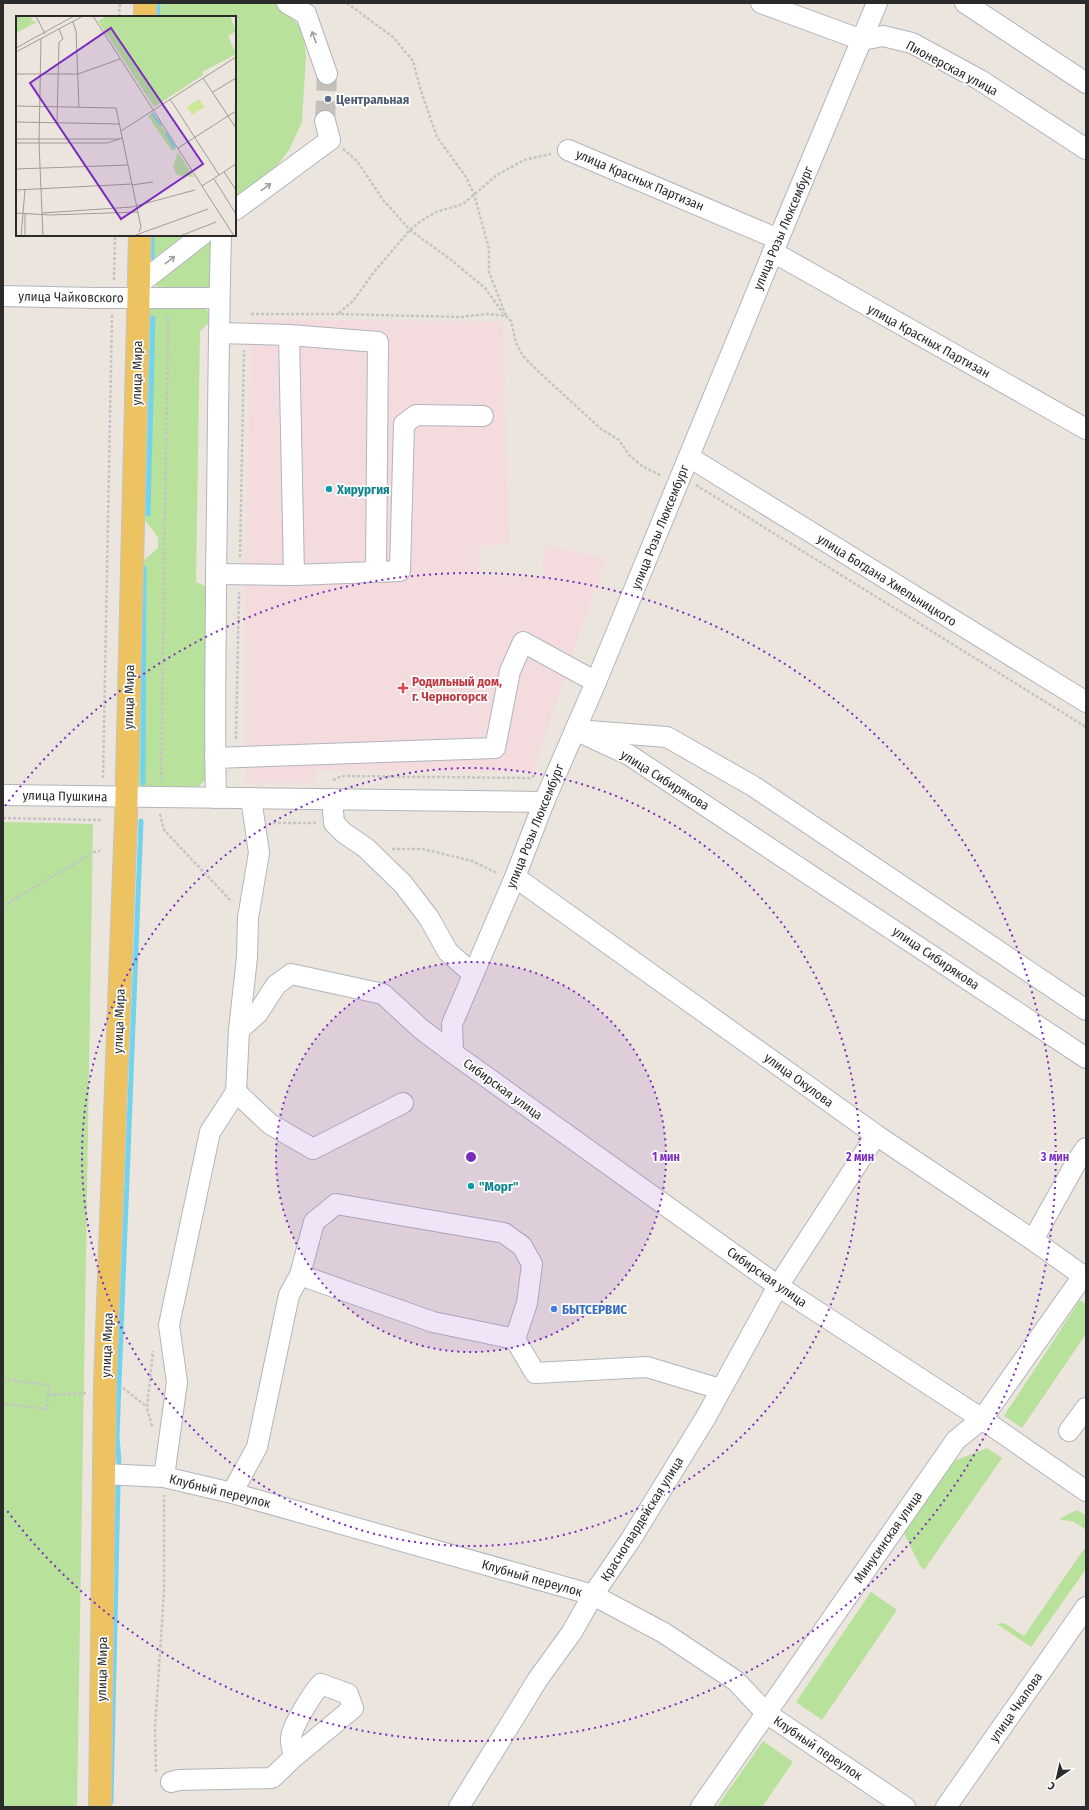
<svg xmlns="http://www.w3.org/2000/svg" width="1089" height="1810" font-family="'Fira Sans Condensed',sans-serif">
<rect width="100%" height="100%" fill="#ece5dd"/>
<!-- medical -->
<polygon fill="#f3dbde" points="251,319 503,322 509,545 479,545 478,576 543,577 544,545 606,558 532,772 315,770 315,783 246,783 245,595"/>
<!-- green -->
<g fill="#b8e19b">
<polygon points="156,3 273,3 287,11 302,30 306,55 302,122 289,150 272,172 235,201 235,17 156,17"/>
<polygon points="151,235 186,235 151,260"/>
<polygon points="213,236 211,288 162,289 153,284"/>
<polygon points="204,306 213,319 200,331 196,582 209,588 207,778 199,786 193,788 138,788 142,562 158,548 158,537 144,519 150,307"/>
<polygon points="3,822 93,824 77,1807 3,1807"/>
<polygon points="1080,1300 1086,1304 1086,1334 1022,1428 1004,1416"/>
<polygon points="987,1448 1002,1458 924,1570 919,1564 904,1533 952,1462"/>
<polygon points="1077,1510 1086,1516 1086,1530 1074,1522 1059,1519"/>
<polygon points="1086,1546 1086,1569 1031,1647 997,1624 1004,1623 1024,1636"/>
<polygon points="871,1592 897,1610 822,1720 796,1702"/>
<polygon points="763,1741 793,1762 762,1807 717,1807"/>
</g>
<g fill="none" stroke-linecap="round" stroke-linejoin="round">
<!-- stream -->
<g stroke="#73d3eb" stroke-width="5">
<polyline points="157,17 158,3"/>
<polyline points="152,257 152,235"/>
<polyline points="148,514 153,318"/>
<polyline points="143,783 144,568"/>
<polyline points="119,1462 117,1436 119,1384 141,821"/>
<polyline points="111,1802 118,1486"/>
</g>
<!-- minor-tunnel -->
<polyline stroke="#c5c0b9" stroke-width="20" stroke-dasharray="20 10" stroke-linecap="butt" points="325,121 327,74"/>
<!-- minor casing -->
<g stroke="#b1b5be" stroke-width="22">
<g id="minor">
<polyline points="287,3 306,14 327,74"/>
<polyline points="761,3 862,40 883,36 912,43 980,80 1086,149"/>
<polyline points="965,3 1086,83"/>
<polyline points="568,150 778,239"/>
<polyline points="235,210 330,140 325,121"/>
<polyline points="773,252 1086,429"/>
<polyline points="139,284 202,235"/>
<polyline points="3,296 94,298 219,298"/>
<polyline points="219,333 289,335 378,342 376,571"/>
<polyline points="289,335 294,575 400,571 404,424 416,415 483,416"/>
<polyline points="689,457 1086,702"/>
<polyline points="216,574 294,575"/>
<polyline points="575,730 629,755 1086,1058"/>
<polyline points="589,731 667,737 753,786 1086,1010"/>
<polyline points="215,758 495,748 510,671 523,642 596,682"/>
<polyline points="3,795 544,802"/>
<path d="M216 798C214 723 216 649 216 574 218 461 218 348 221 235"/>
<polyline points="332,799 334,823 344,833 366,848 403,884 429,918 448,952 473,974"/>
<polyline points="515,877 876,1135 1033,1240 1086,1278"/>
<polyline points="239,1030 258,1013 276,985 291,974 383,994 421,1029 453,1053 778,1286 982,1419 1086,1491"/>
<polyline points="453,1053 452,1024 515,877 544,802 596,682 773,252 877,3"/>
<polyline points="236,1092 270,1124 313,1149 403,1103"/>
<polyline points="1033,1240 1077,1161 1086,1148"/>
<polyline points="300,1275 433,1322 515,1339"/>
<polyline points="1069,1431 1086,1408"/>
<polyline points="104,1474 164,1477 232,1493 593,1595 664,1633 736,1681 766,1713 905,1807"/>
<polyline points="164,1477 177,1382 169,1325 210,1132 236,1092 239,1030 247,957 248,918 259,853 251,798"/>
<polyline points="232,1493 257,1447 289,1295 300,1275 314,1222 336,1204 504,1233 522,1246 532,1264 527,1303 515,1339 535,1373 647,1367 720,1389"/>
<path d="M171 1782 179 1780 272 1778 294 1757C293 1751 290 1744 291 1738 292 1726 312 1694 321 1684L348 1694 353 1708 294 1757"/>
<polyline points="459,1807 538,1679 572,1632 593,1595 631,1539 706,1417 778,1286 876,1135"/>
<polyline points="701,1807 956,1440 982,1419 1083,1276"/>
<polyline points="946,1807 1086,1607"/>
</g>
</g>
<!-- major casing -->
<g stroke="#c4c4c4" stroke-width="24">
<g id="major">
<polyline points="145,17 145,3"/>
<polyline points="100,1807 105,1384 126,818 140,235"/>
</g>
</g>
<!-- path -->
<g stroke="#c4c4c4" stroke-width="2.5" stroke-dasharray="3 2" stroke-linecap="butt">
<polyline points="347,3 393,37 413,61 421,91 437,137 466,177 474,194 489,249 489,272 506,316"/>
<polyline points="119,17 120,3"/>
<polyline points="343,149 357,161 384,201 410,230 450,259 485,288 503,313"/>
<polyline points="114,280 115,235"/>
<polyline points="339,313 353,301 374,272 410,230 421,221 436,212 463,204 497,175 524,160 551,154"/>
<polyline points="251,314 338,314 460,317 488,314 506,316 511,321 516,343 523,356 540,373 601,429 619,440 629,455 642,466 662,476"/>
<polyline points="696,485 1086,727"/>
<polyline points="240,557 244,350"/>
<polyline points="236,739 239,592"/>
<polyline points="103,778 112,315"/>
<polyline points="161,780 168,315"/>
<polyline points="333,780 342,776 530,778 535,775"/>
<polyline points="160,814 164,830 232,902"/>
<polyline points="3,818 101,820"/>
<polyline points="273,823 318,823"/>
<polyline points="392,849 423,849 472,861 497,873"/>
<polyline points="3,906 94,852 100,851"/>
<polyline points="3,1069 3,1082"/>
<polyline points="3,1379 49,1385 47,1409 3,1404"/>
<polyline points="123,1388 147,1407"/>
<polyline points="48,1395 85,1393 86,1391"/>
<polyline points="152,1426 147,1408 153,1351"/>
<polyline points="156,1772 155,1728 164,1592 164,1495"/>
</g>
<!-- minor -->
<use href="#minor" stroke="#fff" stroke-width="20"/>
<!-- major -->
<use href="#major" stroke="#edc362" stroke-width="22"/>
</g>
<!-- one-way arrows -->
<defs><path id="oneway-shaft" d="M-6 0H5M1.5-3L5.5 0L1.5 3" fill="none" stroke-width="1.6" stroke-linecap="round" stroke-linejoin="round"/></defs>
<g stroke="#a0a0a0">
<use href="#oneway-shaft" transform="translate(314 37) rotate(-110)"/>
<use href="#oneway-shaft" transform="translate(266 187) rotate(-37)"/>
<use href="#oneway-shaft" transform="translate(170 260) rotate(-38)"/>
</g>
<!-- distance rings -->
<circle cx="471" cy="1157" r="195" fill="#7b2cbf" fill-opacity=".12"/>
<g fill="none" stroke="#7b2cbf" stroke-width="2" stroke-dasharray="2 4">
<circle cx="471" cy="1157" r="195"/>
<circle cx="471" cy="1157" r="389"/>
<path d="M5 806A584 584 0 1 1 5 1508"/>
</g>
<!-- markers -->
<circle fill="#5c6f8a" stroke="#fff" stroke-width="1.5" cx="328" cy="99" r="4"/>
<g fill="#0f9aa8" stroke="#fff" stroke-width="1.5">
<circle cx="329" cy="489" r="4"/>
<circle cx="471" cy="1186" r="4"/>
</g>
<path fill="#e0444e" stroke="#fff" stroke-width="1.5" d="M401 682h4v4h4v4h-4v4h-4v-4h-4v-4h4z"/>
<circle fill="#3f7fe0" stroke="#fff" stroke-width="1.5" cx="554" cy="1309" r="4"/>
<g text-anchor="middle" dominant-baseline="central" stroke-width="3.5" stroke-linejoin="round" paint-order="stroke">
<!-- street labels -->
<g font-size="13" fill="#2b2b2b" stroke="#fff">
<text transform="translate(952 68) rotate(28)">Пионерская улица</text>
<text transform="translate(640 180) rotate(23)">улица Красных Партизан</text>
<text transform="translate(783 228) rotate(-67)">улица Розы Люксембург</text>
<text transform="translate(71 297) rotate(1)">улица Чайковского</text>
<text transform="translate(929 341) rotate(29)">улица Красных Партизан</text>
<text transform="translate(137 373) rotate(-89)">улица Мира</text>
<text transform="translate(660 527) rotate(-68)">улица Розы Люксембург</text>
<text transform="translate(887 580) rotate(32)">улица Богдана Хмельницкого</text>
<text transform="translate(129 697) rotate(-89)">улица Мира</text>
<text transform="translate(665 780) rotate(32)">улица Сибирякова</text>
<text transform="translate(65 796) rotate(1)">улица Пушкина</text>
<text transform="translate(535 826) rotate(-68)">улица Розы Люксембург</text>
<text transform="translate(936 958) rotate(34)">улица Сибирякова</text>
<text transform="translate(119 1021) rotate(-88)">улица Мира</text>
<text transform="translate(799 1080) rotate(36)">улица Окулова</text>
<text transform="translate(503 1089) rotate(36)">Сибирская улица</text>
<text transform="translate(767 1277) rotate(35)">Сибирская улица</text>
<text transform="translate(107 1345) rotate(-88)">улица Мира</text>
<text transform="translate(220 1491) rotate(14)">Клубный переулок</text>
<text transform="translate(642 1519) rotate(-58)">Красногвардейская улица</text>
<text transform="translate(888 1537) rotate(-55)">Минусинская улица</text>
<text transform="translate(532 1578) rotate(16)">Клубный переулок</text>
<text transform="translate(102 1669) rotate(-89)">улица Мира</text>
<text transform="translate(1016 1707) rotate(-55)">улица Чкалова</text>
<text transform="translate(818 1748) rotate(34)">Клубный переулок</text>
</g>
<!-- service labels -->
<g font-size="13" font-weight="bold" fill="#4e5e75" stroke="#fff" text-anchor="start">
<text x="336" y="99">Центральная</text>
</g>
<!-- culture labels -->
<g font-size="13" font-weight="bold" fill="#0d838f" stroke="#fff" text-anchor="start">
<text x="337" y="489">Хирургия</text>
<text x="479" y="1186">"Морг"</text>
</g>
<!-- health labels -->
<g font-size="13" font-weight="bold" fill="#be3a42" stroke="#fff" text-anchor="start">
<text x="412" y="681">Родильный дом,<tspan x="412" dy="15">г. Черногорск</tspan></text>
</g>
<!-- shop labels -->
<g font-size="13" font-weight="bold" fill="#366cbe" stroke="#fff" text-anchor="start">
<text x="562" y="1309">БЫТСЕРВИС</text>
</g>
</g>
<!-- overview -->
<g transform="translate(16 16)">
<rect width="220" height="220" fill="#ece5dd"/>
<path d="M2 0H14L17 5 21 6 0 17V1ZM91 0H214L220 15 212 20 220 38 186 56 187 59 138 91 82 5ZM137 96 160 133 156 135 132 100ZM162 136 178 161 161 159 157 151Z" fill="#b8e19b"/>
<path d="M183 83 188 91 176 99 171 91Z" fill="#cbe897"/>
<path fill="none" stroke="#73d3eb" stroke-width="2" d="M136 97 145 109M150 117 159 132"/>
<path fill="none" stroke="#9f9b96" stroke-width="1" d="M20 0 29 18M77 0 218 220M57 6 60 15 63 91M25 23 23 127 27 220M0 32 58 0M0 36 67 0M0 58H62L104 43M187 62 220 112M197 76 220 62M154 83 203 159M0 90 100 92 125 211 123 216M0 106 104 108M41 107 43 26 47 23 43 13M105 115 220 41M0 123H104M0 127H91L107 122M162 132 220 95M0 153 112 149M208 156 220 174M198 163 220 198M116 169 137 166M186 170 220 148M0 174 116 168M0 197 34 199 122 196M9 197V220M26 197 116 191 179 174M5 220 9 174M117 220 192 193M164 220 200 206"/>
<path fill="#7b2cbf" fill-opacity="0.15" stroke="#7b2cbf" stroke-width="2" d="M95 12 187 148 105 203 14 67Z"/>
<rect width="220" height="220" fill="none" stroke="#2b2b2b" stroke-width="2"/>
</g>
<circle cx="471" cy="1157" r="6" fill="#7b2cbf" stroke="#fff" stroke-width="2"/>
<g font-size="12" text-anchor="middle" font-weight="bold" fill="#7b2cbf" stroke="#fff" stroke-width="3.5" stroke-linejoin="round" paint-order="stroke">
<text x="666" y="1161">1 мин</text>
<text x="860" y="1161">2 мин</text>
<text x="1055" y="1161">3 мин</text>
</g>
<!-- border -->
<rect width="1089" height="1810" fill="none" stroke="#2b2b2b" stroke-width="8"/>
<!-- north arrow -->
<g transform="translate(1057 1778) rotate(214)" stroke="#ffffff" stroke-width="3" paint-order="stroke">
<path d="M0-3L7 15L0 10L-7 15Z" fill="#2b2b2b"/>
<text y="-6" font-size="11" font-weight="bold" text-anchor="middle" fill="#2b2b2b">С</text>
</g>
</svg>
